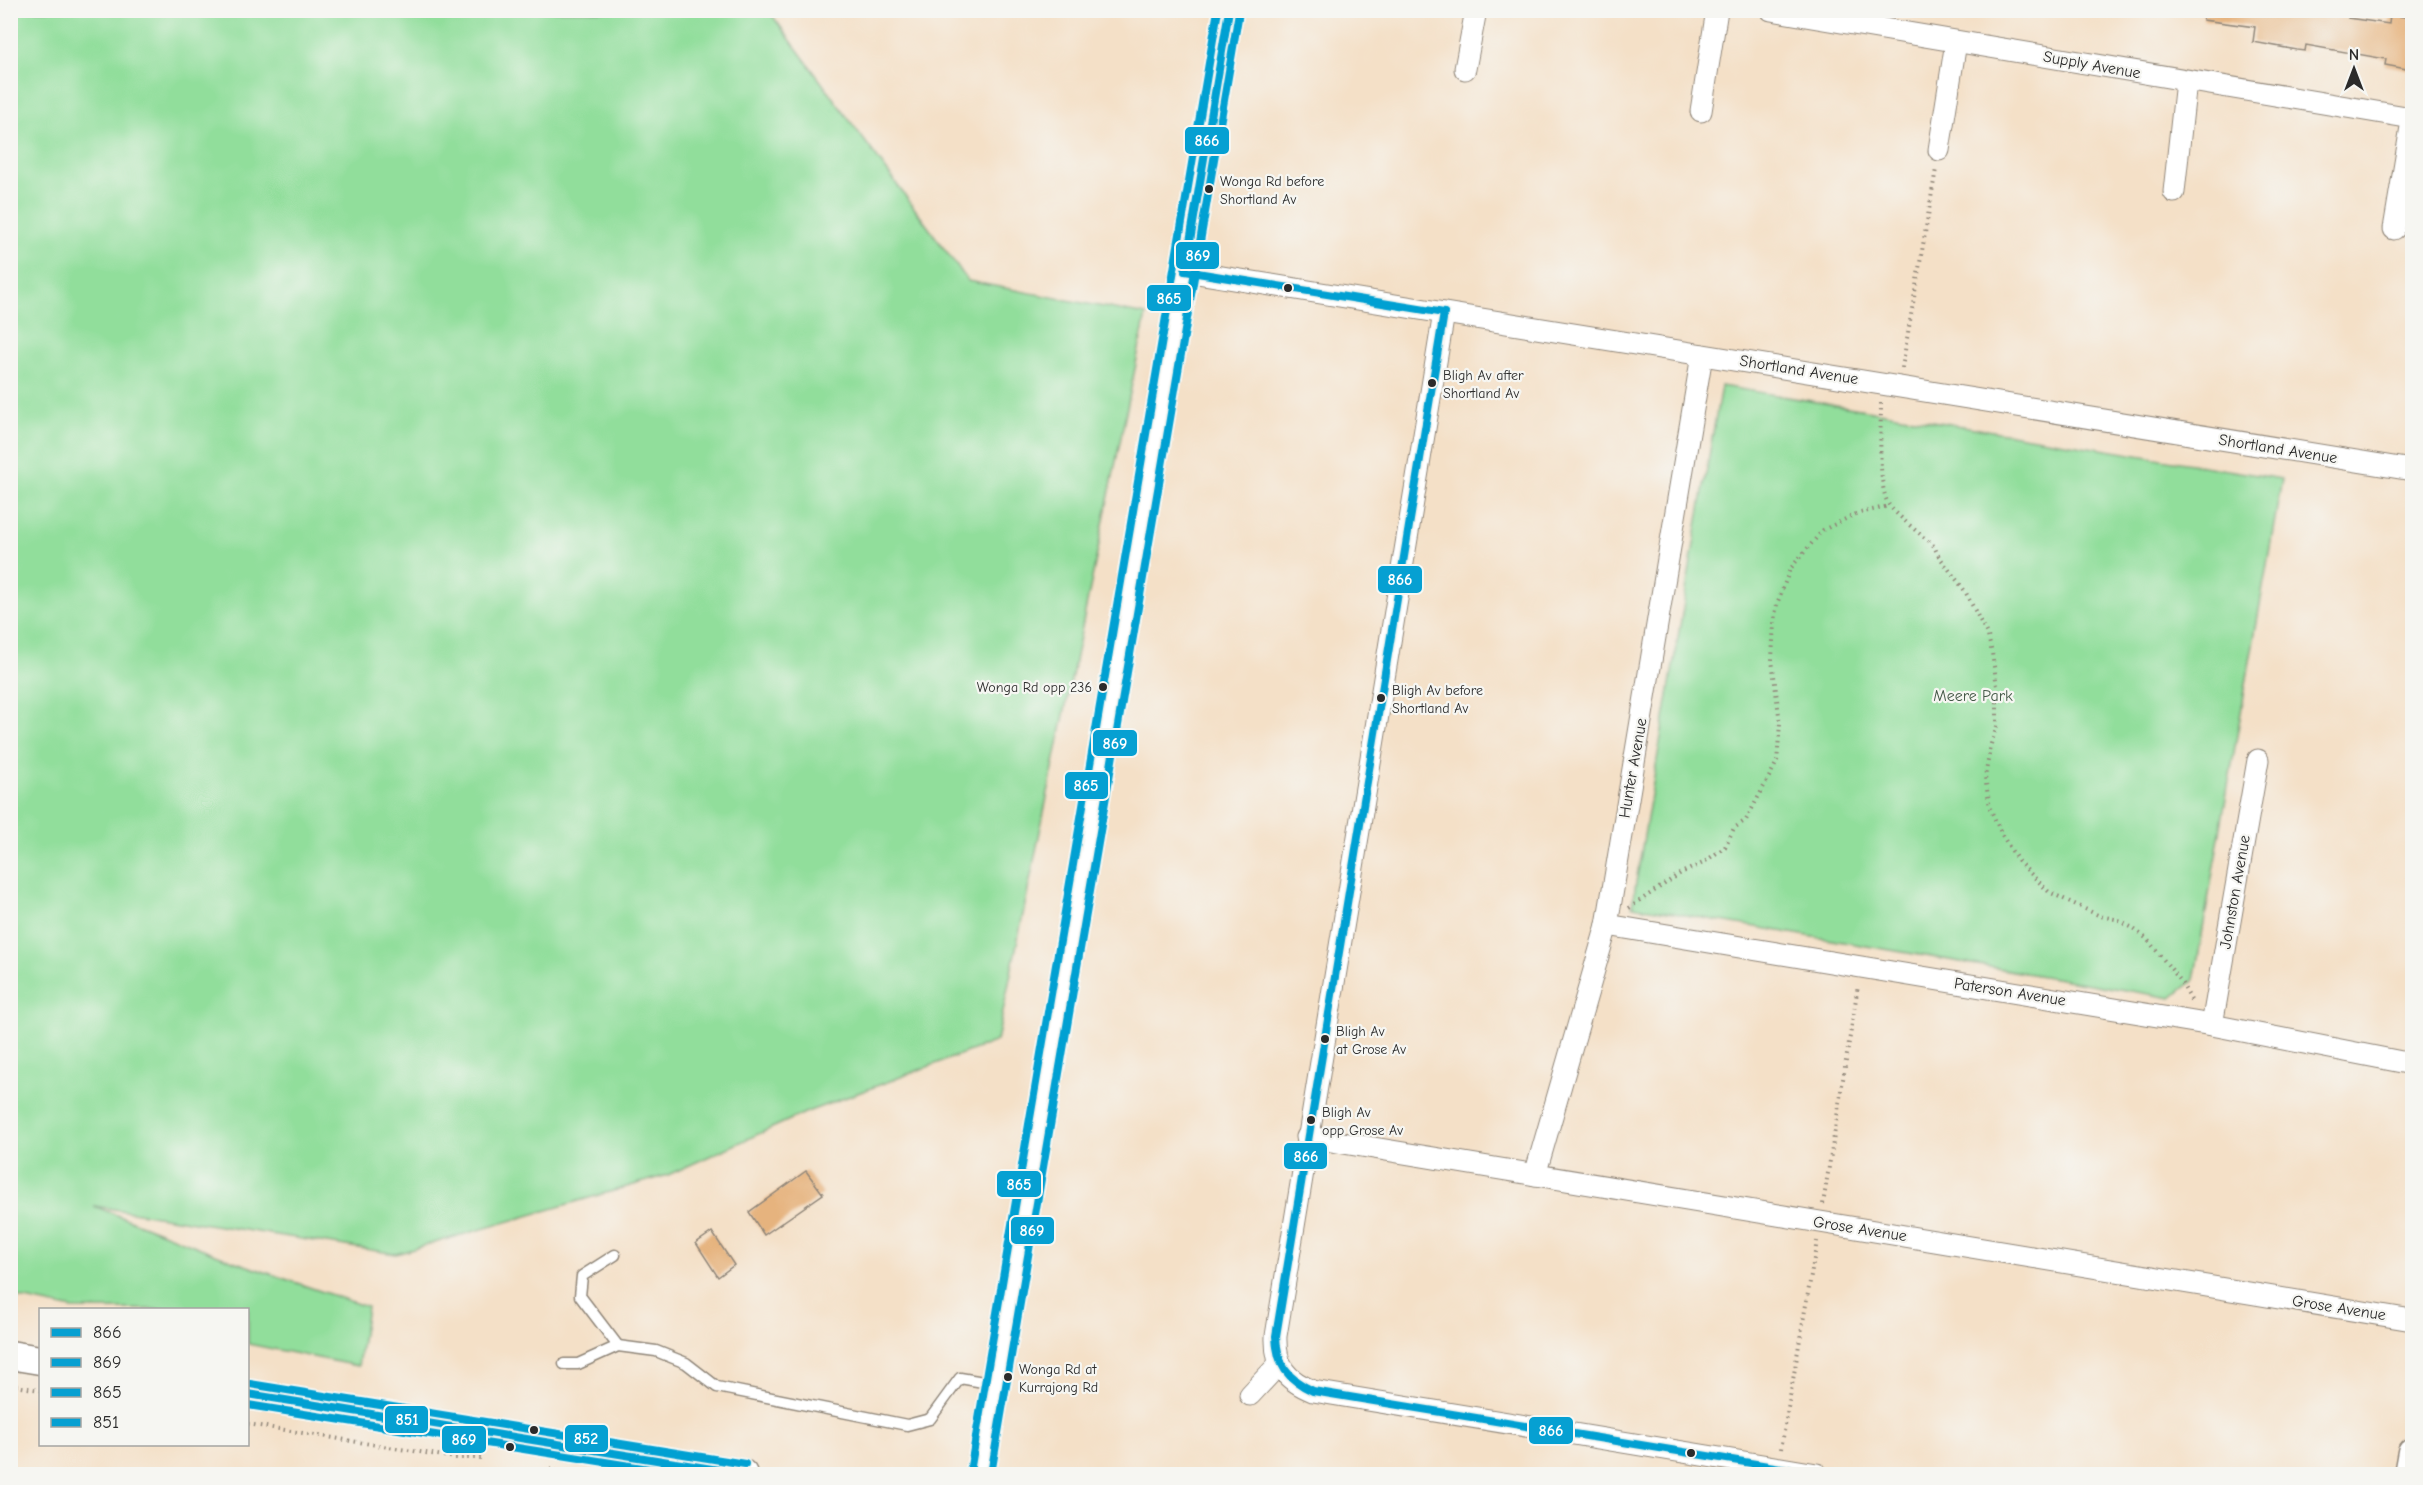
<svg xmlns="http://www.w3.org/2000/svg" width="2423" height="1485" font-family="'Comic Neue',sans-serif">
<rect width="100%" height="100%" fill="#f6f6f2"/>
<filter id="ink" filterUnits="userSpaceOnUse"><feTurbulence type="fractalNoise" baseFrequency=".0167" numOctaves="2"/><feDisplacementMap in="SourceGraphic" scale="12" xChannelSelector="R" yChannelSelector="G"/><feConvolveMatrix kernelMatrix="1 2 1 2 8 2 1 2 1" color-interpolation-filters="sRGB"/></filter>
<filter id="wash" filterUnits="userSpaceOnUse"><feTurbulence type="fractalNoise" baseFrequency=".008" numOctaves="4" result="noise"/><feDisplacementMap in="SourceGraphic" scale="24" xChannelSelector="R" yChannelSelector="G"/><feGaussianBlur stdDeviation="1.35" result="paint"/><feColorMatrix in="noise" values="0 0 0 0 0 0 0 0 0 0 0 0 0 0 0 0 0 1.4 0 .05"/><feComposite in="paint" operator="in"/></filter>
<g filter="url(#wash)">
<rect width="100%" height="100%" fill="#f4e0c7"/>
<!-- green -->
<g fill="#91de9b" stroke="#5e8463" stroke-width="1.5">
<polygon points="11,10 769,11 968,281 1146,315 997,1041 807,1112 668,1175 396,1254 94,1206 236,1262 367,1307 358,1366 248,1344 248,1310 73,1309 11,1296"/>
<polygon points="1721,386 2282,479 2194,980 2172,998 1632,906"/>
</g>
<g id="blocks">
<!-- building -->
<g fill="#e6b37e">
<polygon points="2204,10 2349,10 2348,18 2389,24 2390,15 2412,18 2412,70 2385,65 2386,59 2306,45 2305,51 2297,50 2253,42 2255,27 2203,20"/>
<polygon points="806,1171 823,1194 764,1235 749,1212"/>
<polygon points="712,1232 734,1265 718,1277 696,1243"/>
</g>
</g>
</g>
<g filter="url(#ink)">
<use href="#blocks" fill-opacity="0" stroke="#908679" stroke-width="1.5"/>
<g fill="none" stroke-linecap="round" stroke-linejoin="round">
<!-- lane casing -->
<g stroke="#908679" stroke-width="13">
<g id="lane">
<polyline points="615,1255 582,1276 580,1296 618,1346"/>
<polyline points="564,1364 578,1364 618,1346 656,1351 686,1363 717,1387 907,1425 930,1419 960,1378 995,1384"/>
</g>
</g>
<!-- street casing -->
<g stroke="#908679" stroke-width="23">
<g id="street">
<polyline points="1771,10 2412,118"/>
<polyline points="1465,69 1476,10"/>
<polyline points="1701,111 1717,10"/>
<polyline points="1939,150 1956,42"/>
<polyline points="2174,192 2186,81"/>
<polyline points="2394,229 2412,121"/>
<polyline points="1185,271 2412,470"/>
<path d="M1444 313 1276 1336C1275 1367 1286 1380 1313 1391L1817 1474"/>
<polyline points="1607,925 2212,1025 2412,1064"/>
<polyline points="2212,1025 2258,760"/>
<polyline points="1307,1137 2412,1320"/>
<polyline points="1535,1175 1607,925 1702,355"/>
<polyline points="1250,1395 1279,1364"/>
<polyline points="622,1474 625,1456"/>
</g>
</g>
<!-- secondary casing -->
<g stroke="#908679" stroke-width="31">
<g id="secondary">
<polyline points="10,1355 40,1360"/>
<polyline points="248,1394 743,1474"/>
<polyline points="980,1474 1229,10"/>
<polyline points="2408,1474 2412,1452"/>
</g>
</g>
<!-- path -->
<g stroke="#908679" stroke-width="4" stroke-dasharray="1.5 4.5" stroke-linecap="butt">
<polyline points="1902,368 1936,169"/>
<path d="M1881 403C1881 426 1877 486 1889 505 1894 513 1925 538 1934 546L1938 555 1965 591 1988 636 1992 653 1997 686V726L1991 744 1985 777 1990 808 2002 835 2018 861 2049 892 2100 916 2115 919 2131 927 2147 939 2180 980 2192 1002"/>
<polyline points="1629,908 1681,873 1703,863 1725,847 1734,828 1746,820 1777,762 1780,723 1772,660 1774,621 1777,604 1790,569 1823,530 1856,514 1889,506"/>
<polyline points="1823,1204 1858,986"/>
<polyline points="10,1385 40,1390"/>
<polyline points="248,1424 456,1458 485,1458"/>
<polyline points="1781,1449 1817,1241"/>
<polyline points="550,1469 567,1474"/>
</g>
<!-- lane -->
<use href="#lane" stroke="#fff" stroke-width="10"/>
<!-- street -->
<use href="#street" stroke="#fff" stroke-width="21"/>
<!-- secondary -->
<use href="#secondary" stroke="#fff" stroke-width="28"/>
<!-- bus-1 casing -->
<g stroke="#f6f6f2" stroke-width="12">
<g id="bus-1">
<polyline points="1185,271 1229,10"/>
<polyline points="1185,271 1444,313"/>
<path d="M1444 313 1276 1336C1277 1365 1287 1379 1313 1391L1817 1474"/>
</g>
</g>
<!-- bus-2 casing -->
<g stroke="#f6f6f2" stroke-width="12">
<g id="bus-2">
<polyline points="248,1405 680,1474"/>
<polyline points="991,1474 1239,12"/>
</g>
</g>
<!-- bus-3 casing -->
<g stroke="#f6f6f2" stroke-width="12">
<polyline id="bus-3" points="970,1472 1218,10"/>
</g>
<!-- bus-4 casing -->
<g stroke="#f6f6f2" stroke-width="12">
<polyline id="bus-4" points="248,1394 743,1474"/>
</g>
<!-- bus-5 casing -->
<g stroke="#f6f6f2" stroke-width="12">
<polyline id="bus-5" points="250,1384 745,1464"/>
</g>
<!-- bus-1 -->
<use href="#bus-1" stroke="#06a0d2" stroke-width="8"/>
<!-- bus-2 -->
<use href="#bus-2" stroke="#06a0d2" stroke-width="8"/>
<!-- bus-3 -->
<use href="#bus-3" stroke="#06a0d2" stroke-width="8"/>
<!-- bus-4 -->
<use href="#bus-4" stroke="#06a0d2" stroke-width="8"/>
<!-- bus-5 -->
<use href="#bus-5" stroke="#06a0d2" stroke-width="8"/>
</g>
</g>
<!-- markers -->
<g fill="#2b2b2b" stroke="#f6f6f2" stroke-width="2">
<circle cx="1209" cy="189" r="5"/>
<circle cx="1288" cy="288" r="5"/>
<circle cx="1432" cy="383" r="5"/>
<circle cx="1103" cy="687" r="5"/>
<circle cx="1381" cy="698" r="5"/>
<circle cx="1325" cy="1039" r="5"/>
<circle cx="1311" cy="1120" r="5"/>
<circle cx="1008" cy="1377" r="5"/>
<circle cx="534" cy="1430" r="5"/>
<circle cx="510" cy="1447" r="5"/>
<circle cx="1691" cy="1453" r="5"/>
</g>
<g text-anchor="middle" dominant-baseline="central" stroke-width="4.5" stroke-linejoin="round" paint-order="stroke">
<!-- bus labels -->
<g font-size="14" fill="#2b2b2b" stroke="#f6f6f2" text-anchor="start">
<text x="1220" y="181">Wonga Rd before<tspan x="1220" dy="18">Shortland Av</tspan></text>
<text x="1443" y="375">Bligh Av after<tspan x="1443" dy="18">Shortland Av</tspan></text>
<text x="1092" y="687" text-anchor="end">Wonga Rd opp 236</text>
<text x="1392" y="690">Bligh Av before<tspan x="1392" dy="18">Shortland Av</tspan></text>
<text x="1336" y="1031">Bligh Av<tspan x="1336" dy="18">at Grose Av</tspan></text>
<text x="1322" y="1112">Bligh Av<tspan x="1322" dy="18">opp Grose Av</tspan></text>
<text x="1019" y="1369">Wonga Rd at<tspan x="1019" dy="18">Kurrajong Rd</tspan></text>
</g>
<!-- street labels -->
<g font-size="16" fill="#2b2b2b" stroke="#f6f6f2">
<text transform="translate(2092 65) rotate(10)">Supply Avenue</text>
<text transform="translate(1799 370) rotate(9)">Shortland Avenue</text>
<text transform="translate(2278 449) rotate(9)">Shortland Avenue</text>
<text transform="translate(1633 768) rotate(-80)">Hunter Avenue</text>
<text transform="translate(2235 892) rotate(-80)">Johnston Avenue</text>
<text transform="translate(2010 992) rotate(9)">Paterson Avenue</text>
<text transform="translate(1860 1229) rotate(9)">Grose Avenue</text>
<text transform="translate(2339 1308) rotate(9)">Grose Avenue</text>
</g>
<!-- park labels -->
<g font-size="16" fill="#445847" stroke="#f6f6f2">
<text x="1973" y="696">Meere Park</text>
</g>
</g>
<g stroke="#f6f6f2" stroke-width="2">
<rect x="1184" y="126" width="46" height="29" rx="6" fill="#06a0d2"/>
<rect x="1175" y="241" width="45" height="29" rx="6" fill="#06a0d2"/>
<rect x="1146" y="284" width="46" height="28" rx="6" fill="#06a0d2"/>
<rect x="1377" y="565" width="46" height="29" rx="6" fill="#06a0d2"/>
<rect x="1092" y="729" width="46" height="28" rx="6" fill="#06a0d2"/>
<rect x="1064" y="771" width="45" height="29" rx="6" fill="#06a0d2"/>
<rect x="1283" y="1142" width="45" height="28" rx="6" fill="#06a0d2"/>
<rect x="996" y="1170" width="46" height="28" rx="6" fill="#06a0d2"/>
<rect x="1010" y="1216" width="45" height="29" rx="6" fill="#06a0d2"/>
<rect x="384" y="1405" width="45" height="29" rx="6" fill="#06a0d2"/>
<rect x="1528" y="1416" width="46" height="29" rx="6" fill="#06a0d2"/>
<rect x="564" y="1424" width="45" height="29" rx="6" fill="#06a0d2"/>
<rect x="441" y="1425" width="46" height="29" rx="6" fill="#06a0d2"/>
</g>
<g font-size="16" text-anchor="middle" font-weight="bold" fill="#fff">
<text x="1207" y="146">866</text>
<text x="1198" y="261">869</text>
<text x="1169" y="304">865</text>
<text x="1400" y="585">866</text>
<text x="1115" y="749">869</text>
<text x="1086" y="791">865</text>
<text x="1306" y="1162">866</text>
<text x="1019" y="1190">865</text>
<text x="1032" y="1236">869</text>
<text x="407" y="1425">851</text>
<text x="1551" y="1436">866</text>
<text x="586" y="1444">852</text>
<text x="464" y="1445">869</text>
</g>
<!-- margin -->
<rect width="2423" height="1485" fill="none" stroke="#f6f6f2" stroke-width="36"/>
<!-- legend -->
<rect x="39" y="1308" width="210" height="138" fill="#f6f6f2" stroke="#a5a5a2" stroke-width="1.5"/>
<rect x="51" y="1328" width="30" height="9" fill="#06a0d2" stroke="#a5a5a2" stroke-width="1.5"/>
<text x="93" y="1338" font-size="18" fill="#2b2b2b">866</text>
<rect x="51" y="1358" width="30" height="9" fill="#06a0d2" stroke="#a5a5a2" stroke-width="1.5"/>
<text x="93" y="1368" font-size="18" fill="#2b2b2b">869</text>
<rect x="51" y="1388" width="30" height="9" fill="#06a0d2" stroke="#a5a5a2" stroke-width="1.5"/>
<text x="93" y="1398" font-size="18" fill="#2b2b2b">865</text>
<rect x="51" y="1418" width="30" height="9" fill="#06a0d2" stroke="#a5a5a2" stroke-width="1.5"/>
<text x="93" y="1428" font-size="18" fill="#2b2b2b">851</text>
<!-- north arrow -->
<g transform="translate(2354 69)" stroke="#f6f6f2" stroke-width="4.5" paint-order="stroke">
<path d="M0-4.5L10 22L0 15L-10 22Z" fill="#2b2b2b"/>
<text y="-9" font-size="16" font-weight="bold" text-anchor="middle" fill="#2b2b2b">N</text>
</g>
</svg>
